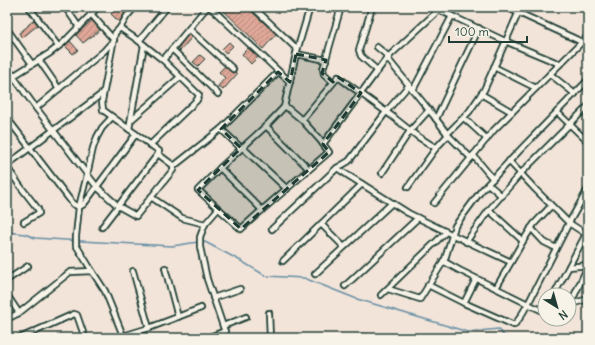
<svg xmlns="http://www.w3.org/2000/svg" width="595" height="345" font-family="Delius,sans-serif">
<defs>
<pattern id="building-hatch" width="6" height="6" patternUnits="userSpaceOnUse"><rect width="6" height="6" fill="#dfa797"/><path d="M-1 1l2-2M0 6l6-6M5 7l2-2" fill="none" stroke="#b4897c"/></pattern>
</defs>
<rect width="100%" height="100%" fill="#f2e4d8"/>
<filter id="ink" filterUnits="userSpaceOnUse"><feTurbulence type="fractalNoise" baseFrequency=".025" numOctaves="2"/><feDisplacementMap in="SourceGraphic" scale="8" xChannelSelector="R" yChannelSelector="G"/><feConvolveMatrix kernelMatrix="1 2 1 2 8 2 1 2 1" color-interpolation-filters="sRGB"/></filter>
<g filter="url(#ink)">
<g fill="none" stroke-linecap="round" stroke-linejoin="round">
<!-- stream -->
<g stroke="#678fa6" stroke-width="1.5">
<polyline points="7,232 25,234 35,238 81,241 172,246 198,242"/>
<polyline points="202,242 205,242 241,261 266,276 304,278 357,299 468,332 499,329 504,336 516,338"/>
</g>
</g>
<!-- building -->
<g fill="url(#building-hatch)" stroke="#1f3d34">
<polygon points="117,7 124,7 127,10 119,22 111,14"/>
<polygon points="220,7 249,7 250,10 276,34 263,49"/>
<polygon points="34,20 38,25 22,38 19,33 28,26 28,25"/>
<polygon points="92,20 100,30 83,43 76,35"/>
<polygon points="189,34 192,37 180,51 178,48"/>
<polygon points="70,41 78,50 73,54 65,46"/>
<polygon points="229,42 233,46 226,53 222,49"/>
<polygon points="248,48 258,57 251,64 242,54"/>
<polygon points="200,55 205,59 198,66 193,62"/>
<polygon points="225,66 231,72 235,72 237,74 223,90 218,86 225,78 219,72"/>
</g>
<g fill="none" stroke-linecap="round" stroke-linejoin="round">
<!-- street casing -->
<g stroke="#1f3d34" stroke-width="8">
<g id="street">
<polyline points="29,7 58,46"/>
<polyline points="65,7 79,27"/>
<polyline points="210,7 290,82"/>
<polyline points="253,7 297,49"/>
<polyline points="372,7 359,50 361,56 378,71"/>
<polyline points="442,7 387,58 433,115 448,135 471,158"/>
<polyline points="506,7 582,42"/>
<polyline points="439,10 452,16"/>
<polyline points="91,14 114,40 104,51 36,108 97,187 118,206 136,216 173,170 174,166 221,129"/>
<polyline points="120,28 127,16 135,7"/>
<polyline points="7,29 32,64"/>
<polyline points="189,29 233,69"/>
<polyline points="377,47 389,57"/>
<polyline points="172,49 218,94"/>
<polyline points="296,54 326,60"/>
<polyline points="39,60 59,89"/>
<polyline points="163,60 207,7"/>
<polyline points="494,67 536,88"/>
<polyline points="550,74 575,94"/>
<polyline points="13,76 36,108"/>
<polyline points="7,80 50,53 63,43 98,7"/>
<polyline points="333,82 324,74 323,69 341,7"/>
<polyline points="413,90 452,16 505,41 560,64"/>
<polyline points="481,94 512,112"/>
<polyline points="285,106 302,120"/>
<polyline points="557,112 588,142"/>
<polyline points="7,118 73,204 79,207 84,204 136,134"/>
<polyline points="464,118 487,139"/>
<polyline points="436,119 479,28"/>
<polyline points="131,120 180,77"/>
<polyline points="266,126 309,169"/>
<polyline points="129,129 132,112 144,45"/>
<polyline points="447,134 469,112 484,90 521,7"/>
<polyline points="323,144 387,58"/>
<polyline points="150,145 197,100 199,95 163,60 139,41 167,7"/>
<polyline points="242,147 287,189"/>
<polyline points="241,148 221,129 278,72"/>
<polyline points="158,154 174,166"/>
<polyline points="473,155 493,179"/>
<polyline points="509,161 535,189 569,223 586,234"/>
<polyline points="7,165 103,93"/>
<polyline points="7,167 20,186 38,209 39,213 24,222"/>
<polyline points="220,168 198,190 241,229 262,210 329,152 320,140 302,120 338,77 392,116 417,136 436,148"/>
<polyline points="337,168 346,174 408,213 453,235 511,262 496,288"/>
<polyline points="382,173 410,131 429,110"/>
<polyline points="488,184 502,196"/>
<polyline points="408,187 436,148 448,135"/>
<polyline points="151,197 182,218 205,224"/>
<polyline points="434,203 494,130 588,36"/>
<polyline points="218,209 205,224 200,237 200,247 207,279 227,338"/>
<polyline points="262,210 220,168 266,126 284,107 296,54 310,7"/>
<polyline points="321,224 344,247"/>
<polyline points="102,227 158,154 159,151 103,110 102,101 115,33 120,28 139,41"/>
<polyline points="531,228 544,242 556,248"/>
<polyline points="272,229 337,168 349,161 386,112 409,85"/>
<polyline points="523,241 534,224 551,206"/>
<polyline points="466,242 489,210"/>
<polyline points="283,261 362,184"/>
<polyline points="443,261 459,270 528,304 570,221 588,189"/>
<polyline points="511,262 523,241 489,210 520,174 588,106"/>
<polyline points="569,267 588,265"/>
<polyline points="165,268 178,317"/>
<polyline points="92,271 76,245 76,236 79,207 87,175 93,148 97,137 102,128 112,117"/>
<polyline points="133,271 149,328"/>
<polyline points="315,274 392,203"/>
<polyline points="7,280 28,266"/>
<polyline points="428,285 464,303 514,325 519,319 528,304 545,312"/>
<polyline points="345,286 418,218"/>
<polyline points="388,289 420,299 445,259 455,226 481,191 522,148 588,80"/>
<polyline points="7,295 19,313"/>
<polyline points="381,295 446,232"/>
<polyline points="554,295 588,230"/>
<polyline points="213,298 240,289"/>
<polyline points="464,303 476,279"/>
<polyline points="571,304 588,299"/>
<polyline points="569,307 588,266"/>
<polyline points="269,313 270,338"/>
<polyline points="7,319 19,313 70,272 92,271 105,291 124,338"/>
<polyline points="223,326 246,317"/>
<polyline points="123,336 149,328 201,308"/>
<polyline points="20,338 74,314 77,315 85,338"/>
<polyline points="207,338 225,331"/>
<polyline points="363,338 363,337 365,338"/>
</g>
</g>
<!-- street -->
<use href="#street" stroke="#f7f3e8" stroke-width="4.5"/>
</g>
</g>
<!-- marked area -->
<path fill="#1f3d34" fill-opacity="0.2" stroke="#1f3d34" stroke-width="3" stroke-dasharray="8 5" stroke-linejoin="round" d="M296 54 326 60 322 73 333 82 338 77 361 93 323 144 329 152 241 229 198 190 241 148 221 129 278 72 290 82Z"/>
<!-- margin -->
<rect width="595" height="345" fill="none" stroke="#f7f3e8" stroke-width="24"/>
<rect x="12" y="12" width="571" height="321" fill="none" stroke="#1f3d34" stroke-width="1.5" filter="url(#ink)"/>
<!-- north arrow -->
<g transform="translate(557 307) rotate(143)"><circle r="19" fill="#f7f3e8" stroke="#a1aaa0"/>
<path d="M0-3L7 15L0 10L-7 15Z" fill="#1f3d34"/>
<text y="-6" font-size="11" font-weight="bold" text-anchor="middle" fill="#1f3d34">N</text>
</g>
<!-- scale -->
<path d="M449 36v6h78v-6" fill="none" stroke="#1f3d34" stroke-width="2"/>
<text x="455" y="36" font-size="12" fill="#1f3d34" stroke="#f7f3e8" stroke-width="3" paint-order="stroke">100 m</text>
</svg>
